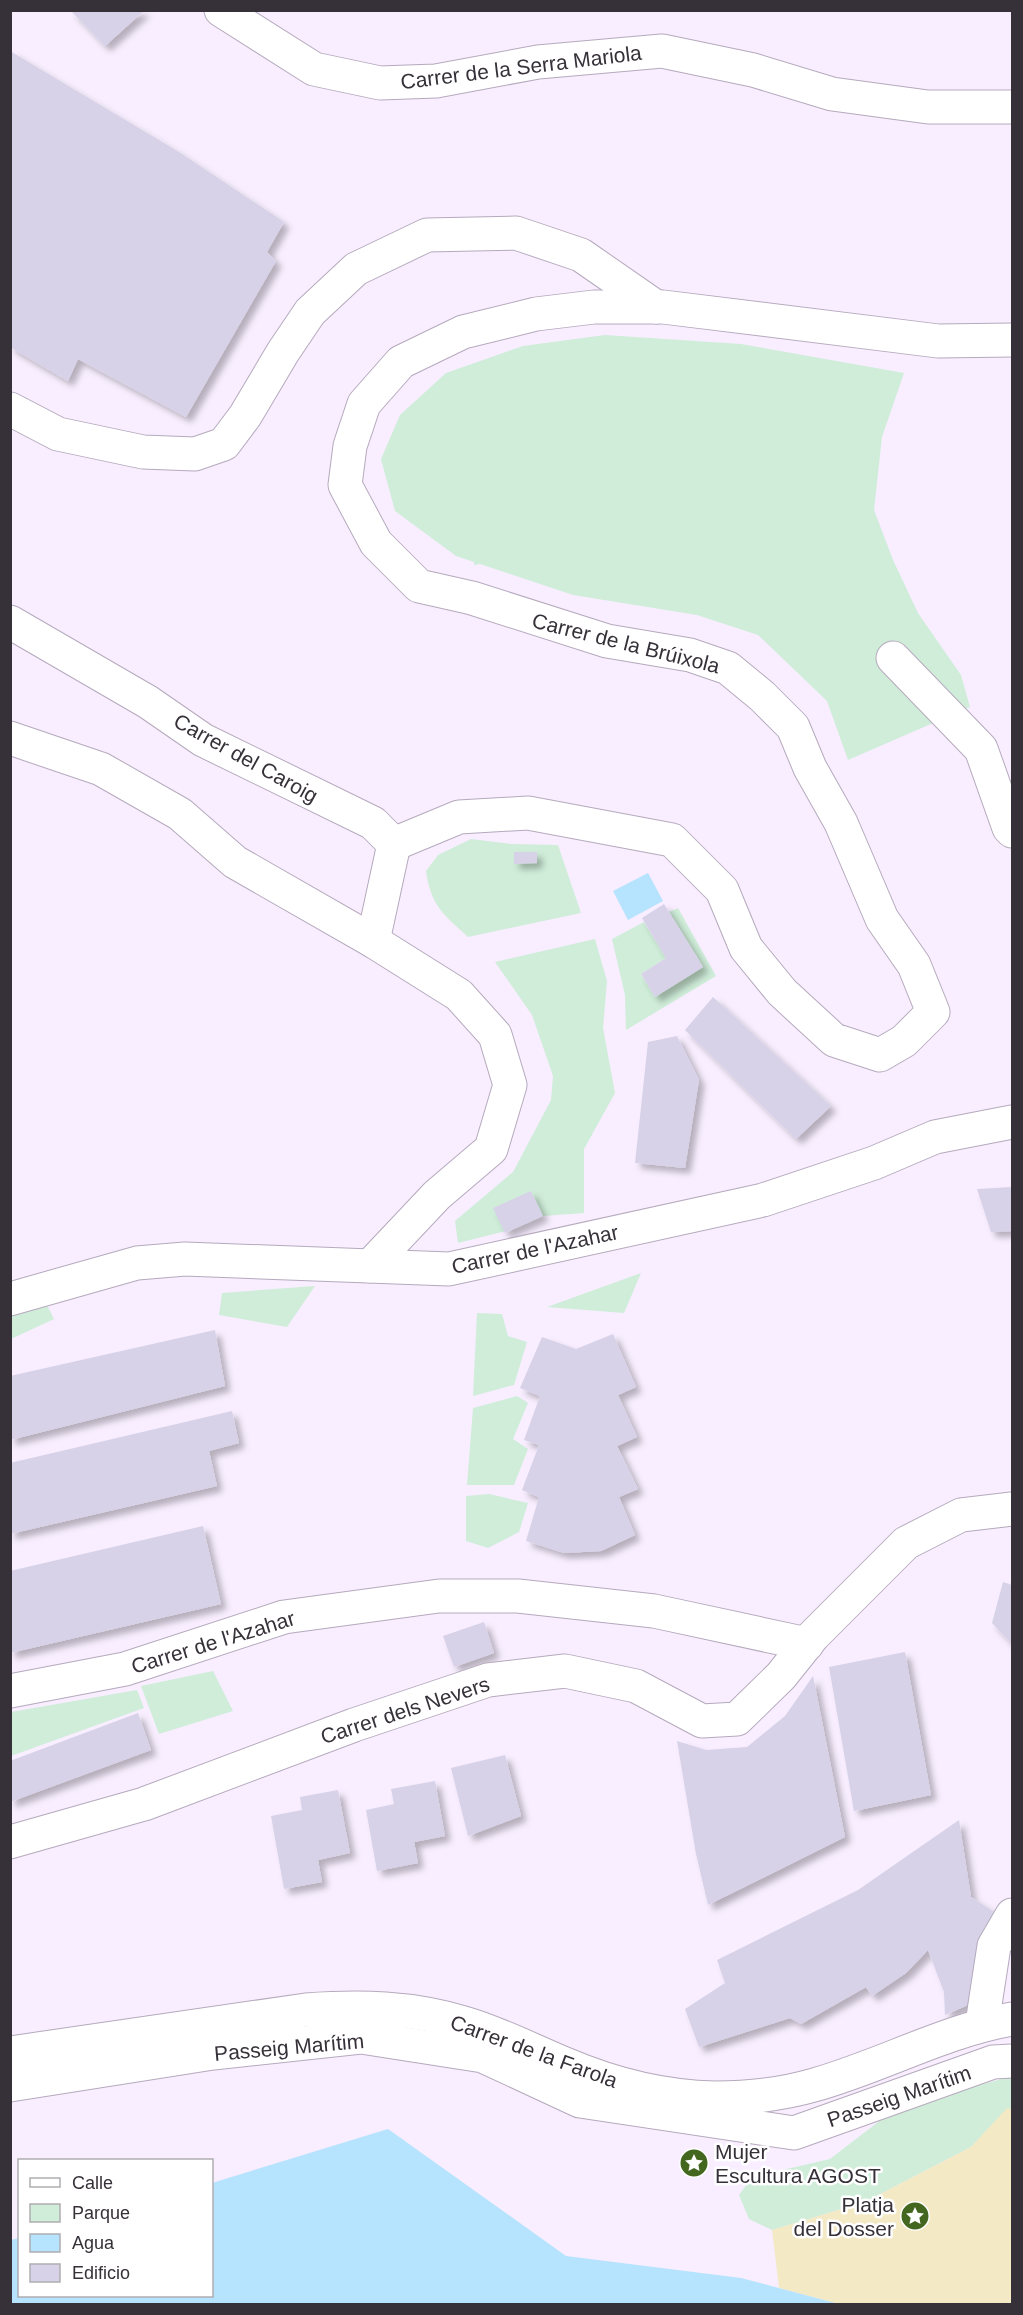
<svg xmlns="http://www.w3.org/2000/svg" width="1023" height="2315" font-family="Arial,sans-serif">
<defs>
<filter id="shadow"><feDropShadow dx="5.5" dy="5.5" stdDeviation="3" flood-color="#0004"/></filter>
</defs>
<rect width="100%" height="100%" fill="#f8eeff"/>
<!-- green -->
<g fill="#cfedd9">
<polygon points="605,335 741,344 904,373 882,437 874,510 893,560 918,613 961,675 970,707 848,760 827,701 758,635 697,615 573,595 480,564 474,565 474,562 456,556 395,511 381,459 400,415 446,373 523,346"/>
<path d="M471 839 512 844 558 845 581 913 468 937C443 914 431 906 426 871L438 855Z"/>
<polygon points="678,908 716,976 626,1030 625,995 612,939 644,922 666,958 641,974 655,997 703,967 669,912"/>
<polygon points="595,939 607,981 603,1028 615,1093 584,1149 584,1213 543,1216 514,1229 458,1243 455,1221 513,1172 551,1100 553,1076 532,1015 495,962"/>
<polygon points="641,1273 624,1313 547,1307"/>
<polygon points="315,1286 287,1327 219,1315 222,1293"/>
<polygon points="46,1303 54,1319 11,1339 11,1309"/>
<polygon points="477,1313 502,1314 508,1336 527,1342 514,1385 473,1396"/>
<polygon points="517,1396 528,1403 513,1439 528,1449 514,1485 467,1485 473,1408"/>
<polygon points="489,1494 528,1503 519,1532 488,1548 466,1541 466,1496"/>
<polygon points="213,1671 233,1711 159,1734 141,1686"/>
<polygon points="137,1690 144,1708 11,1756 11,1712"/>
<polygon points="1012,2076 1012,2109 1007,2109 971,2147 865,2202 772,2230 749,2219 739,2195 752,2177 830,2159 895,2109"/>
</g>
<!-- sand -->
<polygon fill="#f3e9c4" points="1007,2108 1012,2109 1012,2304 839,2304 779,2288 772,2230 865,2202 971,2147"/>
<!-- water -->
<g fill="#b6e3fe">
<polygon points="648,873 663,901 628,920 613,891"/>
<polygon points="388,2129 566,2256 741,2278 839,2304 11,2304 11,2240 19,2238 20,2296 212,2296 212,2183"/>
</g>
<!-- building -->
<g fill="#d7d2e8" filter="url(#shadow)">
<polygon points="70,10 145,10 105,46"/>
<polygon points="10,51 179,152 284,222 267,252 276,261 186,417 78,359 68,381 10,347"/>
<polygon points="514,852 537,852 537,863 514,864"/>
<polygon points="664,904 703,967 655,997 641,974 666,958 642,918"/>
<polygon points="713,997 831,1106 796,1139 685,1030"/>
<polygon points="677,1036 699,1080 685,1168 635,1163 648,1042"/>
<polygon points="1012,1187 1012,1231 991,1232 977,1189"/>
<polygon points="531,1191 543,1216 505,1233 493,1208"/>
<polygon points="215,1330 225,1386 10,1440 10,1376"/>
<polygon points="613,1334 636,1387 618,1395 637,1437 617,1446 638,1489 619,1497 635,1535 601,1551 564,1553 526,1541 539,1497 522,1490 539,1445 524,1440 540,1396 520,1388 542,1337 576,1349"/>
<polygon points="232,1411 239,1443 209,1451 217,1486 10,1534 10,1463"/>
<polygon points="203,1526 221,1604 10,1653 10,1571"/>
<polygon points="1003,1582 1012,1585 1012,1644 992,1623"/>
<polygon points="484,1622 494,1653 454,1667 443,1636"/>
<polygon points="905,1652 931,1795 854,1811 829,1667"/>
<polygon points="813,1676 845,1837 708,1905 696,1854 677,1741 706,1750 747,1747 785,1716"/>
<polygon points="138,1713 151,1750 10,1802 10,1761"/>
<polygon points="505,1755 521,1816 468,1836 451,1768"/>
<polygon points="435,1781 445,1836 414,1842 418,1863 377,1871 366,1810 394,1804 391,1789"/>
<polygon points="338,1790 350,1853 318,1860 322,1882 284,1889 271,1816 302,1810 300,1797"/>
<polygon points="959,1820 971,1897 1004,1918 982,1999 945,2015 944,1992 928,1950 906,1973 872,1996 866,1987 801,2024 790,2018 699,2047 685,2009 725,1983 717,1960 858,1890"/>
</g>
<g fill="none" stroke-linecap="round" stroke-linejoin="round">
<!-- street casing -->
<g stroke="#b5aabd" stroke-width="35">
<g id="street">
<polyline points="221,10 314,69 380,83 436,81 538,62 662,51 753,70 832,94 928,107 1012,107"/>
<polyline points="10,409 58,434 143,452 195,454 224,444 245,416 283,352 310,312 356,269 427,235 516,233 581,255 656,307"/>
<polyline points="10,622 148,702 203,740 373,823 394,844 373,941"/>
<polyline points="893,658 981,749 1009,828 1012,831"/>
<polyline points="10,738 101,769 180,814 235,862 373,941 459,995 495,1035 510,1085 491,1149 437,1195 370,1266"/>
<polyline points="394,844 459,817 528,813 672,840 722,890 746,948 782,992 834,1040 880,1055 904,1041 933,1012 914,965 882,919 841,823 810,768 793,727 762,696 728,668 690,655 607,641 472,598 419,586 376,543 345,485 350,446 364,404 401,362 463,332 536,314 594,307 663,307 938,341 1012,340"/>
<polyline points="10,1299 137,1263 185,1259 449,1269 763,1200 874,1163 935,1137 1012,1122"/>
<polyline points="10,1691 125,1669 284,1617 439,1596 518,1596 654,1611 807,1644"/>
<polyline points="10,1842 144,1804 354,1725 488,1680 565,1671 636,1686 702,1721 737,1719 781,1676 813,1636 906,1543 961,1515 1012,1509"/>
<polyline points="982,2024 994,1946 1012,1915"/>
<polyline points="10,2085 213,2053 361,2037 483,2056 580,2101 794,2133 993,2062 1012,2061"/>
</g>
</g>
<!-- secondary casing -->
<g stroke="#b5aabd" stroke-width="35">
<path id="secondary" d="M10 2053 306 2010C360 2006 411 2007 464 2023 499 2033 531 2050 565 2064 612 2084 663 2097 715 2098 747 2098 783 2094 814 2085 882 2066 943 2031 1012 2019"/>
</g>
<!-- street -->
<use href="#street" stroke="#fff" stroke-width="33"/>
<!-- secondary -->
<use href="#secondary" stroke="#fff" stroke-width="33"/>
</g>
<!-- icons -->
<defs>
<g id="sight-disc" transform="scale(1.5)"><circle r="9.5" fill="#446720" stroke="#fff"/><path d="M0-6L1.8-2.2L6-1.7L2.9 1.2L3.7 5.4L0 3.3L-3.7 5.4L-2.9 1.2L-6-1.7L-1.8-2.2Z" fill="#fff"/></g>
</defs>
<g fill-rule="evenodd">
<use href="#sight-disc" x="694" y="2163"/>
<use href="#sight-disc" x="915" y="2216"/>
</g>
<g text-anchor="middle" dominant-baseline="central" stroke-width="5" stroke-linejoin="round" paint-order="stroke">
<!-- street labels -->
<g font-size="21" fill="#363139" stroke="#fff">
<text transform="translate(521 67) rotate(-7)">Carrer de la Serra Mariola</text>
<text transform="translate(626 643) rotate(14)">Carrer de la Brúixola</text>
<text transform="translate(246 758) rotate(29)">Carrer del Caroig</text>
<text transform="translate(535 1249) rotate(-12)">Carrer de l'Azahar</text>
<text transform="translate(213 1642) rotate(-17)">Carrer de l'Azahar</text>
<text transform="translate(405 1710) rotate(-18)">Carrer dels Nevers</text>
<text transform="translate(289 2047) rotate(-5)">Passeig Marítim</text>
<text transform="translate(534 2051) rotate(20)">Carrer de la Farola</text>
<text transform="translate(899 2096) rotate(-19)">Passeig Marítim</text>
</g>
<!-- poi labels -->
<g font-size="21" fill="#363139" stroke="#fff" text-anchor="start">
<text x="715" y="2151">Mujer<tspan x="715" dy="24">Escultura AGOST</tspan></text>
<text x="894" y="2204" text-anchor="end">Platja<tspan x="894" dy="24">del Dosser</tspan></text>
</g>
</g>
<!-- border -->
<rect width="1023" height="2315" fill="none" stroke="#363139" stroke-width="24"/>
<!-- legend -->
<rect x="18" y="2159" width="195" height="138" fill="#ffffff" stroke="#afadb0" stroke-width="1.5"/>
<rect x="30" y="2178" width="30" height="9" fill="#ffffff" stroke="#afadb0" stroke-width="1.5"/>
<text x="72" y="2189" font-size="18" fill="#363139">Calle</text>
<rect x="30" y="2204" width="30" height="18" fill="#cfedd9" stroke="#afadb0" stroke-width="1.5"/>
<text x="72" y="2219" font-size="18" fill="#363139">Parque</text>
<rect x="30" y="2234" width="30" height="18" fill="#b6e3fe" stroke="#afadb0" stroke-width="1.5"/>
<text x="72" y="2249" font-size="18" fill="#363139">Agua</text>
<rect x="30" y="2264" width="30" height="18" fill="#d7d2e8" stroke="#afadb0" stroke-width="1.5"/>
<text x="72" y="2279" font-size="18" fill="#363139">Edificio</text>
</svg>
